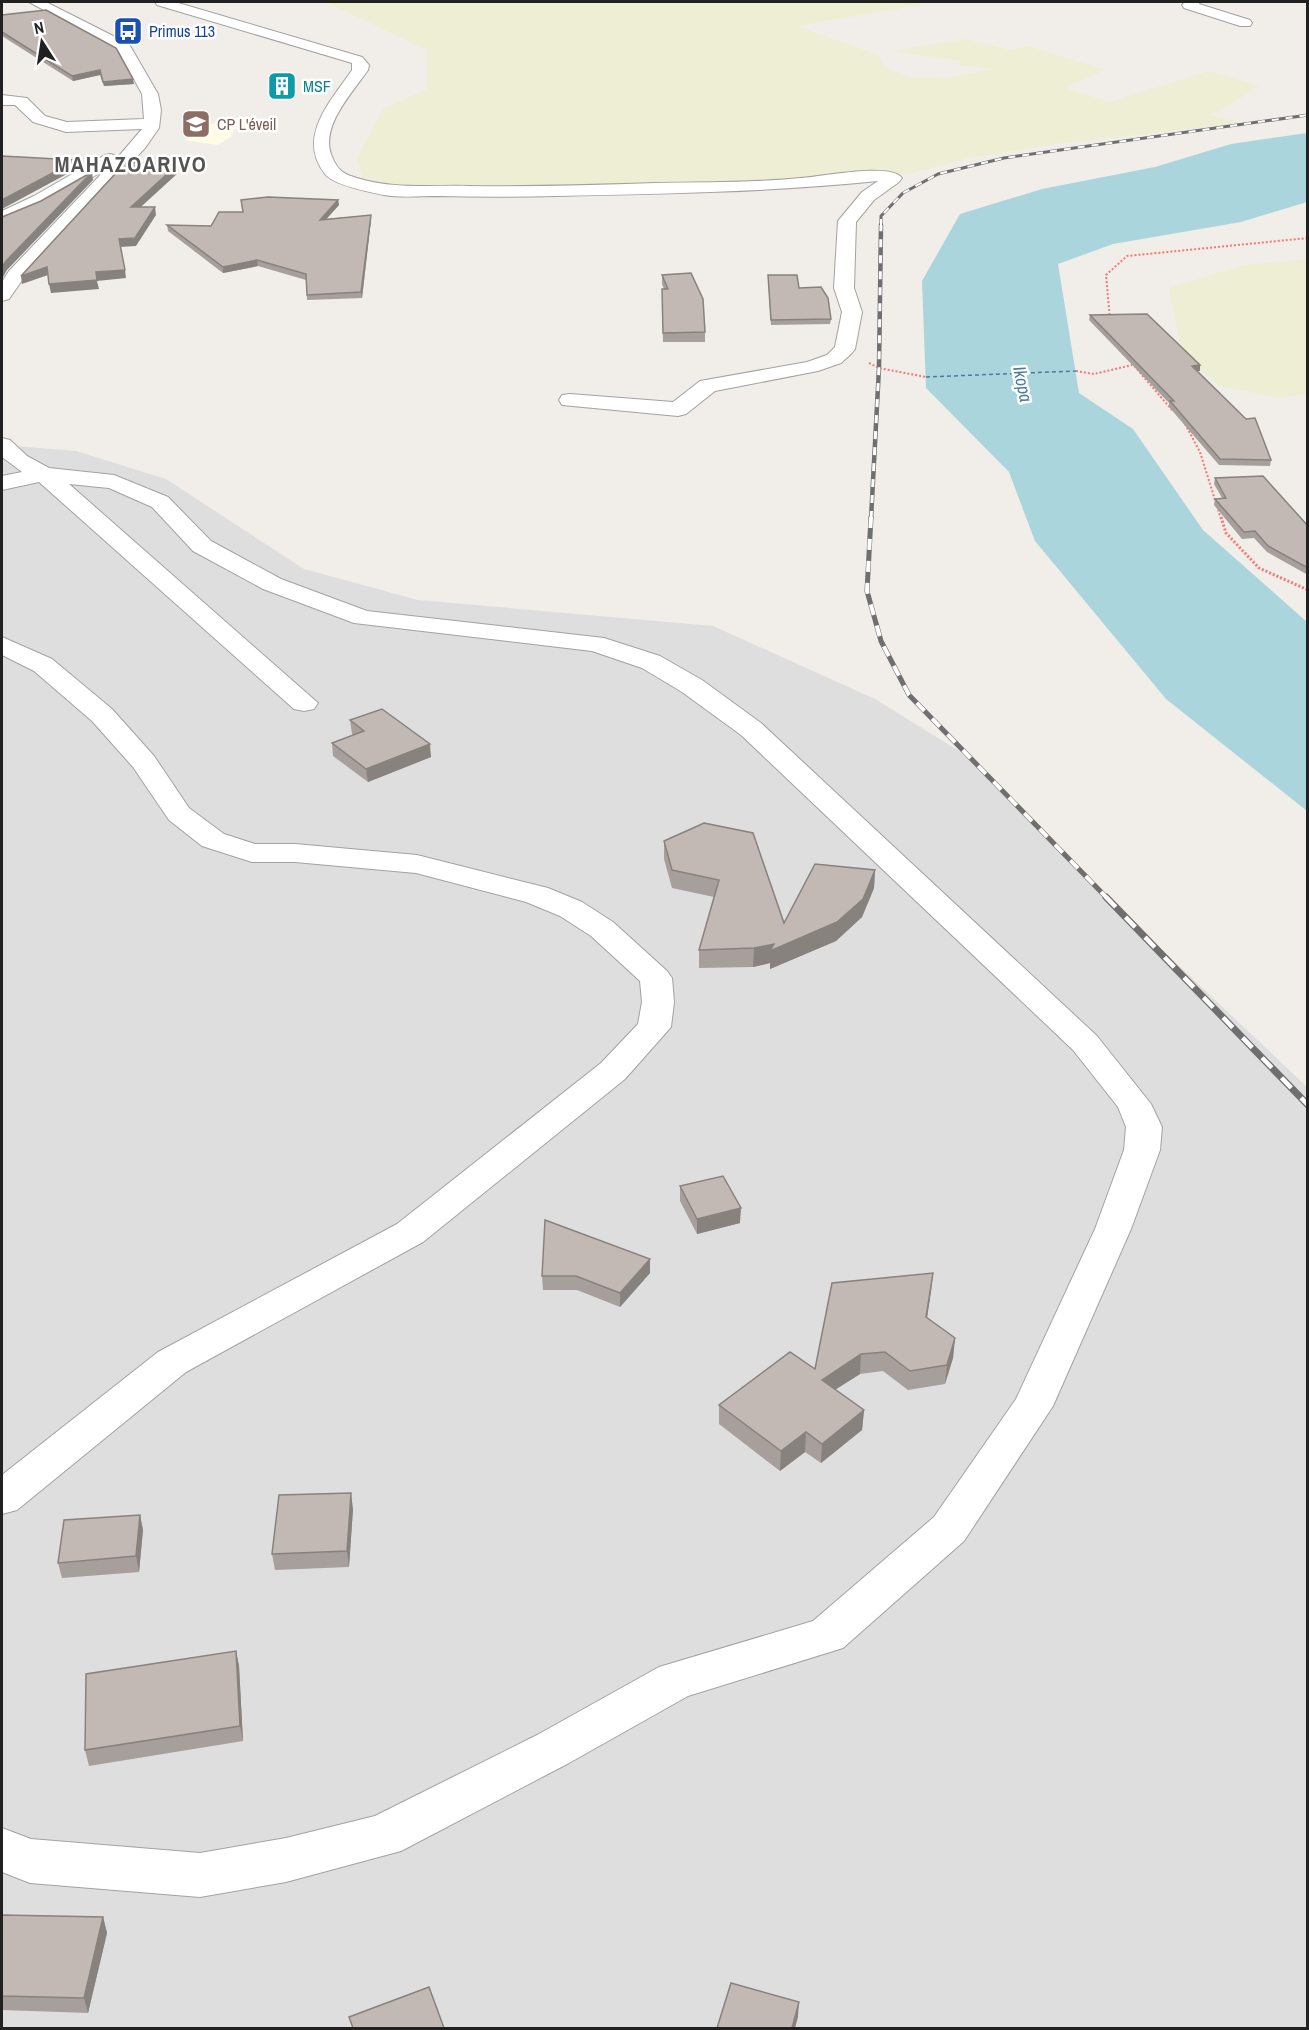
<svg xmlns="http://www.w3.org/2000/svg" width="1309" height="2030" font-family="'Archivo Narrow',sans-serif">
<rect width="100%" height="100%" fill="#f1ede8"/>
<!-- residential -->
<polygon fill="#dfdede" points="2,445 76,451 166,479 304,569 418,600 713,626 875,699 959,751 1157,945 1307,1087 1307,2028 2,2028"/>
<!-- education -->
<polygon fill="#fefce4" points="249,123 247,128 234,129 232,136 218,145 184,140 193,135 204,135 208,130 193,128 195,124"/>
<!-- farmland -->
<g fill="#eeeed5">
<polygon points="326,2 916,2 921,5 796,26 879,55 883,66 909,77 948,78 992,69 959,65 961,61 893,51 966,39 1009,50 1028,46 1105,70 1064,88 1110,102 1209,71 1259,86 1230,105 1210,115 1242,123 1056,144 969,158 911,173 817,181 684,185 407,188 363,178 357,159 383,109 427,89 427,50"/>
<polygon points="1307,259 1307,394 1279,398 1220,386 1183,357 1169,288 1244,265"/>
</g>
<!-- water -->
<polygon fill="#abd5dc" points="1307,133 1307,202 1241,222 1113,244 1058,264 1079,393 1133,429 1203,530 1307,622 1307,811 1166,699 1035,541 1009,472 926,388 922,281 960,214 1042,189 1155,167 1231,144"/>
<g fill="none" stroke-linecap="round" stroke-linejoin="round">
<!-- ferry -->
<polyline stroke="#4a7b9e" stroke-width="1.5" stroke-dasharray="4 3" stroke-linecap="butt" points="926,377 1076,371"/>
<!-- minor casing -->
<g stroke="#a2a2a2" stroke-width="2">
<g id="minor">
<path d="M29 2H46L129 44 158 94 161 110 159 128 145 148 23 279 9 299 2 301V282L9 271 106 169C77 186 33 217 2 223V211L34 196 105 155 111 154 118 157 142 129 66 132 33 122 15 105H2V95L27 98 45 116 67 122 144 119 142 94 118 50Z"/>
<path d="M155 2H175L362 57 369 65 368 70C353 92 321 125 331 154 334 163 340 172 348 175 386 190 429 185 469 186 531 187 593 185 655 183 703 182 752 183 800 178 820 177 891 162 902 178L899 182 874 200 856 222 854 288 862 312 855 349 852 353 841 363 818 371 715 391 686 414 678 416 562 405 559 400 562 395 570 394 673 402 700 381 807 362 827 355 835 347 842 312 834 288 838 221 862 192 878 181C771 192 663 194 556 196 517 197 477 197 438 196 420 196 401 198 384 195 369 192 333 185 325 174 296 137 331 101 352 70V63L157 5Z"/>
<polygon points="1185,2 1200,2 1199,4 1250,20 1252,23 1250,26 1240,26 1184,8 1182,5"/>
<polygon points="2,438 10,440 27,456 49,468 114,475 168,497 211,541 281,579 367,611 604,638 660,656 702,680 761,723 1097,1036 1151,1104 1162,1127 1160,1150 1131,1229 1053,1406 964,1541 843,1648 688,1696 569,1763 401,1851 286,1882 200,1897 30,1883 2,1872 2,1828 31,1839 200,1853 286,1838 375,1816 537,1735 659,1667 813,1621 934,1517 1016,1399 1095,1229 1124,1150 1126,1127 1118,1107 1073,1050 741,735 682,692 642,668 592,651 354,623 263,589 193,551 152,507 109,488 69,484 318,703 314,709 304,711 294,709 39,482 2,490 2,476 22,472 2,457"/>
<polygon points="2,637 52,659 112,709 154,756 189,808 224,834 255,844 295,844 417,855 548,888 582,902 613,922 667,971 672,978 674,1002 671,1027 625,1079 423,1242 186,1372 17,1510 2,1514 2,1475 158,1352 397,1224 601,1063 638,1024 642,1002 640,981 591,936 560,916 526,902 416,873 295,862 252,862 202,846 169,820 133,767 92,721 34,671 2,655"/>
</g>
</g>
<!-- path-far1 -->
<g stroke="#f47876" stroke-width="2" stroke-dasharray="2 2" stroke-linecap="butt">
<polyline points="1110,319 1106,275 1127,256 1308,238"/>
<polyline points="1124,354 1172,410"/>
<polyline points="869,363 879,368 926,377"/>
<polyline points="1076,371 1094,374 1132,365"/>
<polyline points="1185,424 1200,452 1221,519"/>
</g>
<!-- path -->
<polyline stroke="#f47876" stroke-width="3" stroke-dasharray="2 2" stroke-linecap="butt" points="1221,517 1226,533 1259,568 1308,590"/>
<!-- minor -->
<use href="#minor" fill="#fff" fill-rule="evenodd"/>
<!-- rail-far3 casing -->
<g stroke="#6f6f6f" stroke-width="3">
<polyline id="rail-far3" points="881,226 881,216 903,193 938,174 1004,158 1308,115"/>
</g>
<!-- rail-far2 casing -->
<g stroke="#6f6f6f" stroke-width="4.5">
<polyline id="rail-far2" points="871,519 879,368 881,225"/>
</g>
<!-- rail-far1 casing -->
<g stroke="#6f6f6f" stroke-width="5">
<polyline id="rail-far1" points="871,517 867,591 881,641 909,695 1107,898"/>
</g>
<!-- rail casing -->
<g stroke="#6f6f6f" stroke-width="7">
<polyline id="rail" points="1106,897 1308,1105"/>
</g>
<!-- rail-far3 -->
<use href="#rail-far3" stroke="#fff" stroke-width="2" stroke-dasharray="7" stroke-linecap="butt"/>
<!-- rail-far2 -->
<use href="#rail-far2" stroke="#fff" stroke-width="3" stroke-dasharray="8" stroke-linecap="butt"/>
<!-- rail-far1 -->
<use href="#rail-far1" stroke="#fff" stroke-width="4" stroke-dasharray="11" stroke-linecap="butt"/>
<!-- rail -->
<use href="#rail" stroke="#fff" stroke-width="4.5" stroke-dasharray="14" stroke-linecap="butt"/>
</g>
<!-- wall -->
<g fill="#a79f9b">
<polygon points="2,15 134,84 104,86 100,75 73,81 2,36"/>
<polygon points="338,200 339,205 326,219 371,215 371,220 362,298 307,300 306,280 258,266 223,273 168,231 167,225 211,226 242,212"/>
<polygon points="662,275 705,332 705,342 663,342 662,289 664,289 662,284"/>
<polygon points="768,280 799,288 831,319 830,324 771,325"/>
<polygon points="1090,315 1200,365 1200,371 1197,371 1271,460 1270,466 1219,465 1169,407 1169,403 1089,320"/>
<polygon points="1215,478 1308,526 1308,575 1267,552 1254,538 1242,539 1214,505 1215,499 1222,498 1214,484"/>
<polygon points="350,720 431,757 368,782 333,756 332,743 353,735 352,734"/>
<polygon points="664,841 784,923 875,870 874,888 862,917 836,941 770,969 770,963 753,967 699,968 699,950 714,897 672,888 664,859"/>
<polygon points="680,1186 740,1223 697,1234 680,1201"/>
<polygon points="650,1273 620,1307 577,1290 543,1290 542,1276"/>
<polygon points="933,1273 927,1318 955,1338 953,1358 945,1384 908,1390 883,1371 860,1374 835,1390 864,1410 862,1430 821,1463 805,1452 780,1471 719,1424 719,1405 815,1369"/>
<polygon points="353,1509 349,1567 275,1570 272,1554"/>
<polygon points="140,1515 143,1530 139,1572 62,1578 58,1563"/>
<polygon points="236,1651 239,1666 243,1741 89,1766 85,1750"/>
<polygon points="2,1915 103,1917 107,1933 88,2013 2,2010"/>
</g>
<!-- shaded-wall -->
<g fill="#88827e">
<polygon points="100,70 100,75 73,81 72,76"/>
<polygon points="133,79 134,84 104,86 103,82"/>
<polygon points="77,160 78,168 2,209 2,200"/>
<polygon points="177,165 178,173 132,215 131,207"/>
<polygon points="92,172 93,180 7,270 2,279 2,267 6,261"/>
<polygon points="338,200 339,205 321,225 320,220"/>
<polygon points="155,207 156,215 136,246 120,247 119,239"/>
<polygon points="371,215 371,220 362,298 361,292"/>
<polygon points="257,260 258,266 223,273 223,267"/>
<polygon points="47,267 48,275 22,284 21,276"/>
<polygon points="125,270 126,278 97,281 99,289 51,293 49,284 96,272"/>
<polygon points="1200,365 1200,371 1191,372 1192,366"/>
<polygon points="430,744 431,757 368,782 366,769"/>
<polygon points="875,870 874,888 862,917 836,941 770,969 770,963 753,967 754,948"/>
<polygon points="741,1208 740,1223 697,1234 697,1219"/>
<polygon points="650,1259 650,1273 620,1307 620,1293"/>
<polygon points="933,1273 931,1292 924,1337 926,1317"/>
<polygon points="955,1338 953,1358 945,1384 947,1365"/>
<polygon points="861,1354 860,1374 820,1399 822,1380"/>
<polygon points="864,1410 862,1430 821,1463 822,1444"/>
<polygon points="806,1432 805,1452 780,1471 781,1451"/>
<polygon points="351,1493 353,1509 349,1567 347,1551"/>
<polygon points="140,1515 143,1530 139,1572 136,1556"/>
<polygon points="236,1651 239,1666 243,1741 240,1726"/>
<polygon points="103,1917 107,1933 88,2013 84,1998"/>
<polygon points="799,2002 798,2017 795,2028 792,2028"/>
</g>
<!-- building -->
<g fill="#c2b9b4" stroke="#88827e" stroke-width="1.5">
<polygon points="46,10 116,48 133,79 103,82 100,70 72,76 2,32 2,15"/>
<polygon points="2,156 77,160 2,200"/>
<polygon points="126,162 177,165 131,207 155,207 135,238 119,239 125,270 96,272 97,280 49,284 47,267 21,276"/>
<polygon points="92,172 6,261 2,267 2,217 41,201"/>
<polygon points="268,197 338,200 320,220 371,215 361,292 307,295 306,274 257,260 223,267 167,225 211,226 219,212 243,212 241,200"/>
<polygon points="691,273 703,299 705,332 663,333 662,289 668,289 662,275"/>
<polygon points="768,275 797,275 799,288 821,287 828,298 831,319 771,320"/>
<polygon points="1147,314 1200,365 1192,366 1246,419 1255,418 1271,460 1220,459 1170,401 1174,401 1090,315"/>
<polygon points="1263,476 1308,526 1308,568 1268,546 1255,531 1244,532 1215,499 1226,498 1215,478"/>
<polygon points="382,709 430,744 366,769 332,743 364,731 350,720"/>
<polygon points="704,823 753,833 784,923 815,864 875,870 863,899 837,922 770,951 774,944 754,948 699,950 719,880 672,870 664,841"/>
<polygon points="723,1176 741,1208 697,1219 680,1186"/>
<polygon points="545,1220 650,1259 620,1293 576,1276 542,1276"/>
<polygon points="933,1273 926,1317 955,1338 947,1365 910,1371 885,1352 861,1354 822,1380 864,1410 822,1444 806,1432 781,1451 719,1405 790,1352 815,1369 832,1283"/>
<polygon points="351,1493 347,1551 272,1554 279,1495"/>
<polygon points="140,1515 136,1556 58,1563 64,1520"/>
<polygon points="236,1651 240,1726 85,1750 86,1674"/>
<polygon points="2,1915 103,1917 84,1998 2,1996"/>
<polygon points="731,1983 799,2002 792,2028 717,2028"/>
<polygon points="429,1987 444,2028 353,2028 349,2017"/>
</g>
<!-- icons -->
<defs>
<g id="bus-square" transform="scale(1.5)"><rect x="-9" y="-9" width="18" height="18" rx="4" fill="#1a4fb4" stroke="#fff"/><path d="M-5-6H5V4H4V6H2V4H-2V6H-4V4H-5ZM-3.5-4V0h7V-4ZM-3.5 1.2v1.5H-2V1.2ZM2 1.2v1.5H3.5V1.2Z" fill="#fff"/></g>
<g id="building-square" transform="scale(1.5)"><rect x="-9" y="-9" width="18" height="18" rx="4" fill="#0f9aa8" stroke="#fff"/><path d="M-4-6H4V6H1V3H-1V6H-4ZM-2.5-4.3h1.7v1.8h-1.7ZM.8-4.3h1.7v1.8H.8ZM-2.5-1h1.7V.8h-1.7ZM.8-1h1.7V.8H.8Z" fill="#fff"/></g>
<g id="school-square" transform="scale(1.5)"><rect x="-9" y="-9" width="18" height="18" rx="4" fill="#8d6e63" stroke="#fff"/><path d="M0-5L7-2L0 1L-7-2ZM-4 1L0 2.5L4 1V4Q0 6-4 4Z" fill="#fff"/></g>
</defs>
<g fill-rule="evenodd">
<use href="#bus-square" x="128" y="31"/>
<use href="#building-square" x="282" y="86"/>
<use href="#school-square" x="196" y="124"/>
</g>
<g text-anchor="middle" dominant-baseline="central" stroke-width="5" stroke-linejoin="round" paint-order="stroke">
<!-- far-transit labels -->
<g font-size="16" fill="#164399" stroke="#fff" text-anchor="start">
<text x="149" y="31">Primus 113</text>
</g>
<!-- far-culture labels -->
<g font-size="16" fill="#0d838f" stroke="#fff" text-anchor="start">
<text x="303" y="86">MSF</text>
</g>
<!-- far-education labels -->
<g font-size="16" fill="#785e54" stroke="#fff" text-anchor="start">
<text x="217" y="124">CP L'éveil</text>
</g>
<!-- far-water labels -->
<g font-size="18" font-style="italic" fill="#4a7b9e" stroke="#fff">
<text transform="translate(1023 384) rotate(78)">Ikopa</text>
</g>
<!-- far-district labels -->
<g font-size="22" font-weight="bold" letter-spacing="1.5" fill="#545454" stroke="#fff">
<text x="131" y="164">MAHAZOARIVO</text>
</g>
</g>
<!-- border -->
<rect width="1309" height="2030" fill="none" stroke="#212121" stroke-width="6"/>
<!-- north arrow -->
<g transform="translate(42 42) rotate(348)" stroke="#ffffff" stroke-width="4.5" paint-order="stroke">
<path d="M0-4.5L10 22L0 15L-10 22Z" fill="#212121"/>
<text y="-9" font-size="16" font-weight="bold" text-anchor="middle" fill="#212121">N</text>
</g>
</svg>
